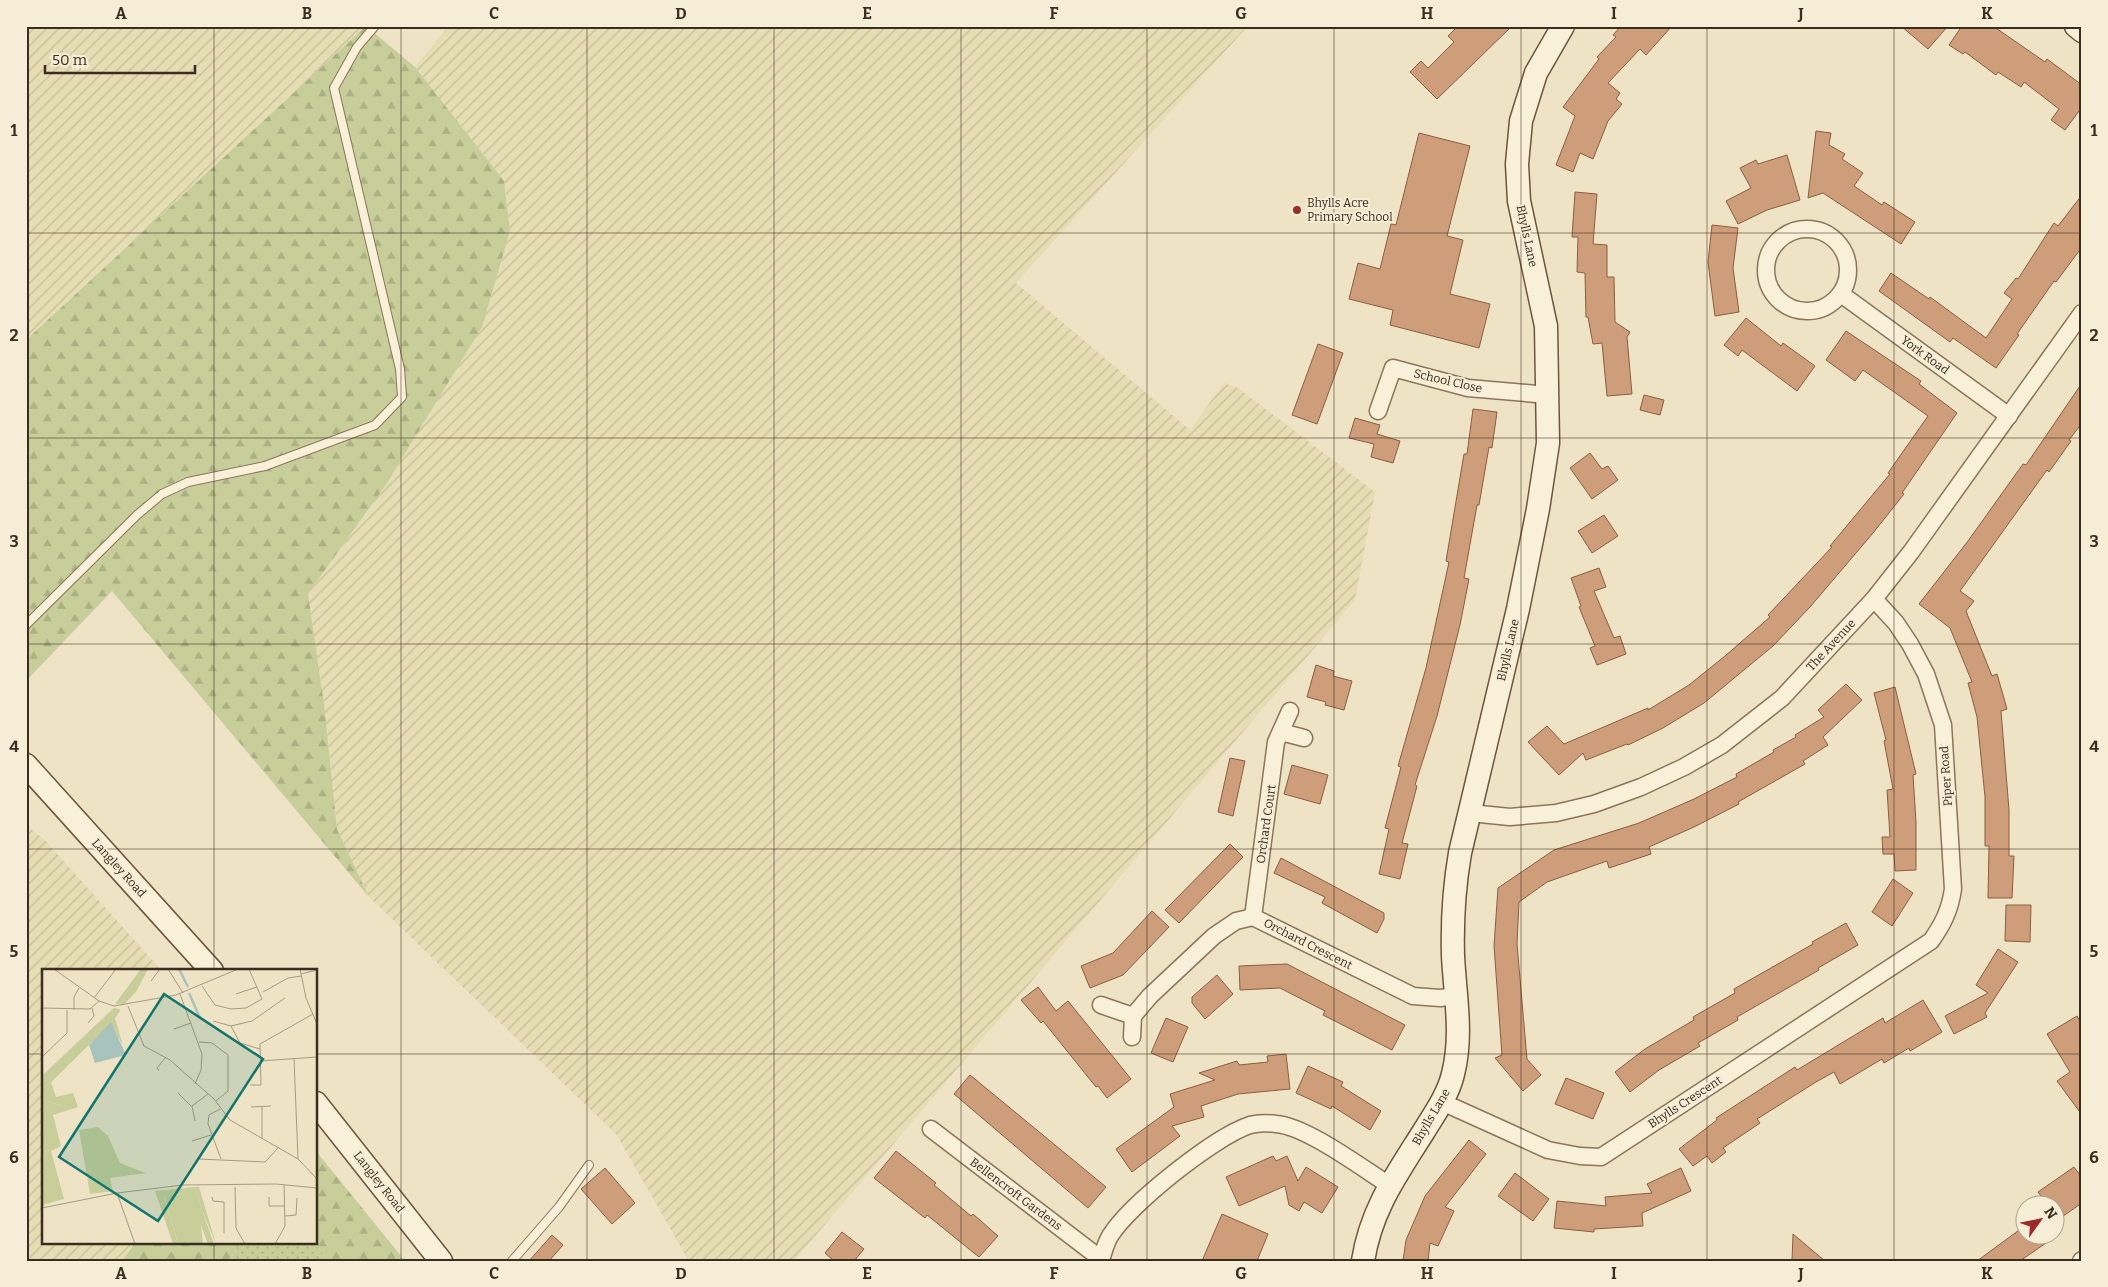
<svg xmlns="http://www.w3.org/2000/svg" width="2108" height="1287" font-family="Bitter,serif">
<defs>
<pattern id="farmland-furrows" width="10" height="10" patternUnits="userSpaceOnUse" patternTransform="scale(1.25)"><rect width="10" height="10" fill="#e5ddb3"/><path d="M-1 1l2-2M0 10L10 0M9 11l2-2" fill="none" stroke="#c5be9a"/></pattern>
<pattern id="forest-firs" width="22" height="20" patternUnits="userSpaceOnUse" patternTransform="scale(1.25)"><rect width="22" height="20" fill="#c7ce99"/><path d="M5 1l3.5 6h-7zM16 11l3.5 6h-7z" fill="#acb183"/></pattern>
<pattern id="park-dots" width="8" height="8" patternUnits="userSpaceOnUse" patternTransform="scale(1.25)"><rect width="8" height="8" fill="#c7ce99"/><path d="M2 2h.1M6 6h.1" fill="none" stroke="#acb183" stroke-width="1.8" stroke-linecap="round"/></pattern>
</defs>
<rect width="100%" height="100%" fill="#efe3c6"/>
<!-- farmland -->
<g fill="url(#farmland-furrows)">
<polygon points="26,26 366,26 26,340"/>
<polygon points="449,26 1248,26 1016,283 1190,430 1224,383 1238,388 1375,492 1355,600 794,1261 689,1261 616,1134 369,897 337,829 324,704 308,594 387,483 482,327 510,231 504,181 415,67"/>
<polygon points="26,825 43,838 162,971 44,971 44,1243 135,1243 122,1261 26,1261"/>
</g>
<!-- forest -->
<g fill="url(#forest-firs)">
<polygon points="366,26 415,67 504,181 510,231 482,327 387,483 308,594 324,704 337,829 369,897 112,591 26,681 26,340"/>
<polygon points="316,1151 405,1261 329,1261 314,1243 316,1243"/>
<polygon points="135,1243 240,1243 229,1261 122,1261"/>
</g>
<!-- park -->
<polygon fill="url(#park-dots)" points="240,1243 314,1243 329,1261 229,1261"/>
<!-- building -->
<g fill="#ce9e7b" stroke="#8a5e40">
<polygon points="1458,26 1512,26 1437,99 1410,72 1421,61 1428,68 1454,42 1448,36"/>
<polygon points="1621,26 1672,26 1646,55 1640,49 1608,83 1620,93 1616,99 1622,104 1608,121 1593,159 1580,153 1573,172 1556,165 1575,116 1563,107 1599,59 1597,57 1616,37 1613,35"/>
<polygon points="1901,26 1948,26 1928,49"/>
<polygon points="1962,26 1993,26 2045,62 2047,59 2082,85 2082,107 2065,130 2051,120 2059,109 2024,82 2021,87 1998,72 1996,75 1965,52 1963,54 1949,45"/>
<polygon points="1816,131 1831,133 1829,145 1845,154 1842,159 1863,173 1854,186 1882,205 1884,202 1915,222 1901,244 1823,193 1808,198"/>
<polygon points="1419,133 1470,146 1447,236 1463,240 1450,294 1490,304 1479,348 1390,325 1393,310 1349,299 1358,263 1380,269 1391,224 1396,225"/>
<polygon points="1787,155 1800,200 1767,210 1738,224 1726,201 1751,188 1740,168 1756,160 1758,164"/>
<polygon points="1575,192 1597,194 1593,244 1607,245 1607,277 1614,277 1615,322 1630,332 1627,337 1632,394 1607,396 1602,343 1593,344 1588,317 1586,317 1585,273 1577,272 1578,237 1572,237"/>
<polygon points="2082,195 2082,247 2056,282 2054,281 2017,334 2019,335 1996,368 1953,338 1950,342 1879,291 1891,273 1929,299 1930,297 1986,338 2012,299 2004,293 2016,278 2018,279 2054,223 2058,226"/>
<polygon points="1712,225 1738,228 1733,268 1739,312 1715,316 1708,262"/>
<polygon points="1746,318 1781,346 1783,343 1815,366 1797,391 1742,350 1738,356 1724,345"/>
<polygon points="1846,331 1921,381 1919,384 1957,413 1902,493 1904,494 1873,533 1810,607 1773,646 1704,703 1663,728 1628,745 1627,744 1586,760 1583,753 1559,775 1528,742 1547,726 1564,744 1648,708 1648,710 1689,685 1725,656 1770,617 1768,615 1832,547 1830,546 1890,474 1888,473 1928,416 1863,370 1855,381 1826,360"/>
<polygon points="1318,344 1343,353 1317,424 1292,415"/>
<polygon points="2082,383 2082,423 2069,440 2071,441 2049,472 2047,470 1960,591 1974,601 1966,611 1992,676 1997,674 2007,709 2001,711 2009,810 2009,856 2014,856 2012,898 1988,898 1989,846 1985,846 1985,797 1977,717 1968,683 1972,682 1950,628 1919,604 1968,541 2023,464 2026,465"/>
<polygon points="1644,395 1664,400 1660,415 1640,410"/>
<polygon points="1473,409 1497,412 1492,448 1489,447 1479,505 1477,505 1464,578 1469,579 1460,625 1437,716 1415,785 1417,786 1402,843 1408,844 1400,879 1379,874 1389,829 1385,828 1401,767 1398,766 1426,668 1449,562 1446,561 1464,454 1467,454"/>
<polygon points="1355,418 1380,425 1377,434 1400,441 1393,463 1371,457 1374,444 1349,438"/>
<polygon points="1590,453 1602,469 1608,466 1618,480 1592,499 1570,468"/>
<polygon points="1604,515 1618,536 1592,553 1578,531"/>
<polygon points="1599,568 1606,587 1594,591 1614,638 1620,636 1626,654 1597,665 1590,648 1595,646 1579,607 1581,606 1571,578"/>
<polygon points="1316,665 1334,671 1333,676 1352,681 1344,710 1325,705 1326,702 1307,697"/>
<polygon points="1846,684 1862,700 1823,737 1828,745 1803,761 1805,764 1738,802 1739,804 1694,827 1649,847 1651,854 1609,868 1607,861 1547,882 1519,902 1517,944 1527,1059 1541,1075 1523,1091 1495,1058 1502,1055 1494,946 1498,888 1554,850 1639,823 1694,799 1737,777 1736,774 1774,752 1773,750 1796,737 1795,735 1824,717 1818,710"/>
<polygon points="1895,687 1916,774 1913,775 1916,822 1916,870 1895,871 1894,854 1883,854 1882,837 1890,837 1887,790 1893,789 1884,741 1886,740 1874,693"/>
<polygon points="1230,758 1245,761 1233,816 1218,812"/>
<polygon points="1292,765 1328,775 1320,804 1284,794"/>
<polygon points="1230,844 1243,857 1179,923 1165,910"/>
<polygon points="1281,858 1384,913 1384,919 1377,933 1322,903 1325,897 1274,873"/>
<polygon points="1893,879 1913,893 1892,926 1872,912"/>
<polygon points="2006,905 2031,905 2030,942 2005,941"/>
<polygon points="1152,911 1169,927 1123,975 1090,988 1081,966 1113,953"/>
<polygon points="1846,923 1858,945 1818,968 1819,970 1737,1017 1738,1020 1698,1043 1700,1046 1659,1070 1630,1092 1615,1072 1645,1049 1694,1020 1693,1017 1735,993 1734,989 1813,944 1812,942"/>
<polygon points="1998,949 2018,962 1985,1013 1987,1017 1954,1034 1945,1016 1988,993 1976,985"/>
<polygon points="1287,964 1405,1025 1392,1050 1323,1015 1325,1011 1280,988 1240,990 1239,966"/>
<polygon points="1217,975 1233,994 1205,1019 1192,1003 1192,997"/>
<polygon points="1038,987 1056,1011 1068,1001 1131,1079 1107,1098 1098,1086 1096,1087 1043,1021 1041,1023 1021,1000"/>
<polygon points="1923,1000 1942,1032 1910,1051 1909,1048 1884,1063 1882,1059 1840,1084 1834,1072 1816,1082 1757,1119 1760,1123 1723,1148 1726,1152 1712,1163 1707,1156 1693,1166 1679,1149 1717,1120 1716,1118 1795,1067 1797,1070 1883,1018 1885,1023"/>
<polygon points="2077,1016 2082,1024 2082,1115 2057,1081 2070,1072 2047,1034"/>
<polygon points="1166,1018 1188,1027 1173,1062 1151,1053"/>
<polygon points="1286,1054 1290,1089 1238,1094 1201,1106 1204,1117 1172,1126 1180,1136 1132,1172 1116,1149 1174,1107 1170,1094 1215,1080 1199,1073 1237,1061 1239,1065 1268,1062 1267,1056"/>
<polygon points="1308,1066 1343,1082 1341,1086 1381,1111 1370,1130 1332,1106 1331,1109 1296,1093"/>
<polygon points="970,1075 1106,1187 1088,1208 954,1094"/>
<polygon points="1566,1078 1604,1093 1593,1119 1555,1104"/>
<polygon points="1469,1140 1486,1154 1445,1207 1454,1211 1438,1246 1430,1243 1428,1261 1403,1261 1406,1240 1425,1196"/>
<polygon points="896,1151 936,1183 934,1185 971,1216 973,1214 998,1236 979,1257 927,1215 925,1218 874,1178"/>
<polygon points="1273,1156 1276,1161 1287,1156 1298,1181 1306,1167 1338,1187 1322,1213 1304,1202 1299,1211 1289,1205 1285,1186 1239,1206 1226,1177"/>
<polygon points="2074,1167 2082,1178 2082,1203 2056,1221 2056,1204 2047,1204 2038,1192"/>
<polygon points="605,1168 635,1203 612,1224 581,1189"/>
<polygon points="1681,1168 1691,1191 1642,1213 1643,1226 1594,1229 1594,1232 1554,1228 1557,1201 1606,1206 1605,1197 1652,1193 1647,1184"/>
<polygon points="1515,1173 1549,1199 1533,1221 1498,1196"/>
<polygon points="1222,1214 1268,1234 1257,1261 1202,1261"/>
<polygon points="2026,1225 2026,1234 2059,1234 2020,1261 1977,1261"/>
<polygon points="842,1232 864,1249 854,1261 834,1261 825,1253"/>
<polygon points="1793,1234 1825,1261 1792,1261"/>
<polygon points="552,1235 563,1245 549,1261 529,1261"/>
</g>
<g fill="none" stroke-linecap="round" stroke-linejoin="round">
<!-- lane casing -->
<g stroke="#8b755b" stroke-width="10">
<g id="lane">
<polyline points="26,625 137,515 162,494 188,482 265,466 375,425 402,397 400,369 334,88 357,47 375,26"/>
<polyline points="512,1261 559,1207 589,1165"/>
</g>
</g>
<!-- street casing -->
<g stroke="#8b755b" stroke-width="19">
<g id="street">
<circle cx="1807" cy="270" r="41"/>
<polyline points="1841,294 2009,416"/>
<polyline points="1378,411 1393,368 1468,388 1548,395"/>
<polyline points="1281,732 1304,738"/>
<polyline points="1470,813 1510,817 1556,813 1594,804 1641,787 1684,767 1722,745 1782,698 1874,599 1911,552 2082,313"/>
<polyline points="1253,917 1276,742 1290,711"/>
<polyline points="1101,1005 1133,1016"/>
<polyline points="1132,1037 1133,1016 1150,996 1214,936 1236,921 1253,917 1413,996 1440,998 1456,996"/>
<path d="M1442 1102 1548 1150 1580 1156 1601 1157 1931 941C1943 924 1950 910 1953 889L1943 725 1926 674 1910 644 1896 623 1874 599"/>
<polyline points="931,1129 1101,1259"/>
<path d="M1101 1261C1103 1253 1106 1243 1110 1236 1130 1204 1214 1137 1250 1125 1257 1123 1269 1123 1276 1124 1306 1126 1362 1168 1389 1185"/>
<polyline points="2081,1261 2082,1260"/>
</g>
</g>
<!-- secondary casing -->
<g stroke="#6d563e" stroke-width="25">
<g id="secondary">
<polyline points="2076,26 2082,31"/>
<polyline points="26,765 212,971"/>
<polyline points="316,1103 441,1261"/>
<path d="M1363 1261C1371 1209 1397 1174 1424 1131 1435 1113 1448 1095 1453 1074 1463 1035 1455 995 1453 956 1452 921 1454 888 1460 853L1518 609 1538 509 1548 443 1546 326 1519 201 1517 164 1521 121 1536 73 1563 26"/>
</g>
</g>
<!-- lane -->
<use href="#lane" stroke="#f9f0d9" stroke-width="8"/>
<!-- street -->
<use href="#street" stroke="#f9f0d9" stroke-width="16"/>
<!-- secondary -->
<use href="#secondary" stroke="#f9f0d9" stroke-width="22"/>
</g>
<!-- grid -->
<path fill="none" stroke="#3b2d1f" stroke-width="1" stroke-opacity="0.55" d="M214 26V971M401 26V1261M587 26V1261M774 26V1261M961 26V1261M1147 26V1261M1334 26V1261M1521 26V1261M1707 26V1261M1894 26V1261M26 233H2082M26 438H2082M26 644H2082M26 849H2082M26 1054H44M316 1054H2082M214 1243V1261"/>
<!-- markers -->
<circle fill="#9b2a2b" stroke="#f6edd6" stroke-width="2" cx="1297" cy="210" r="5"/>
<g text-anchor="middle" dominant-baseline="central" stroke-width="4" stroke-linejoin="round" paint-order="stroke">
<!-- poi labels -->
<g font-size="12" fill="#3b2d1f" stroke="#f6edd6" text-anchor="start">
<text x="1307" y="203">Bhylls Acre<tspan x="1307" dy="14">Primary School</tspan></text>
</g>
<!-- street labels -->
<g font-size="12" fill="#3b2d1f" stroke="#f6edd6">
<text transform="translate(1527 236) rotate(78)">Bhylls Lane</text>
<text transform="translate(1925 355) rotate(36)">York Road</text>
<text transform="translate(1448 381) rotate(13)">School Close</text>
<text transform="translate(1831 645) rotate(-47)">The Avenue</text>
<text transform="translate(1508 650) rotate(-77)">Bhylls Lane</text>
<text transform="translate(1946 776) rotate(-94)">Piper Road</text>
<text transform="translate(1266 824) rotate(-82)">Orchard Court</text>
<text transform="translate(119 868) rotate(48)">Langley Road</text>
<text transform="translate(1308 944) rotate(27)">Orchard Crescent</text>
<text transform="translate(1685 1102) rotate(-33)">Bhylls Crescent</text>
<text transform="translate(1431 1117) rotate(-60)">Bhylls Lane</text>
<text transform="translate(379 1182) rotate(52)">Langley Road</text>
<text transform="translate(1016 1194) rotate(37)">Bellencroft Gardens</text>
</g>
</g>
<!-- overview -->
<g transform="translate(42 969)">
<rect width="275" height="275" fill="#efe3c6"/>
<path d="M0 122 5 132 30 140 11 146 19 177 9 182 22 230 0 236Z" fill="#c7ce99"/>
<path d="M72 39 78 40 73 49 81 77 69 54 9 113 14 128 31 124 36 138 30 140 5 132 0 122V107ZM56 158 66 167 78 194 104 204 68 209 71 222 48 225 37 161ZM153 218H157L174 275 160 241ZM143 219 140 225 122 227 136 275H131L113 222Z" fill="#c7ce99"/>
<path d="M99 0H106L94 23 82 35H73ZM72 39 78 42 73 49 0 122V107ZM153 218 160 241 172 275H166L159 256 161 275H136L122 226 140 225 143 219Z" fill="#c7ce99"/>
<path d="M69 53 84 86 53 94 47 76Z" fill="#a7c3bb"/>
<path fill="none" stroke="#a7c3bb" stroke-width="2.5" d="M137 0 146 18M147 24 158 49"/>
<path fill="none" stroke="#a79a83" stroke-width="1" d="M12 0 57 32 72 37 134 26 196 0M126 0 141 24M258 0 264 29 275 55M259 5 275 1M109 12 118 0M160 17 173 36 189 40 204 39 220 30 207 0M221 23 246 9 259 7M138 25 160 85 159 101 153 115M194 25 215 18M52 29 74 0M86 37 102 77 128 91 172 130 188 151 256 190 275 210M0 39 48 40 57 32M32 41V28L37 19M171 52 189 57 210 52 243 29M46 54 52 47 50 39M189 57 198 74 218 80M132 60 149 54M157 73 170 74 186 86V122L174 132M0 88 25 64V41M252 90 256 190M218 92 275 88M117 102 115 99 124 88M208 116H219L218 75 271 45M136 124 149 137M220 137V170M209 138 229 137M178 140 167 146 166 155 179 190M153 152 150 137 166 125M150 172 169 166M157 190 223 193 237 178M193 218 194 259 203 275M75 224 93 275M170 228 171 232 182 233V264M227 228V237H243M0 239 75 224 141 216 234 215 275 219M243 247 254 246 255 229M233 275 243 257 242 216"/>
<path fill="#0f766e" fill-opacity="0.15" stroke="#0f766e" stroke-width="2.5" d="M122 25 221 90 116 252 17 188Z"/>
<rect width="275" height="275" fill="none" stroke="#3b2d1f" stroke-width="2.5"/>
</g>
<!-- border -->
<rect width="2108" height="1287" fill="none" stroke="#f6edd6" stroke-width="55"/>
<!-- north arrow -->
<g transform="translate(2040 1220) rotate(57)"><circle r="24" fill="#f6edd6" stroke="#aba08d"/>
<path d="M0-4L9 19L0 12L-9 19Z" fill="#9b2a2b"/>
<text y="-8" font-size="14" font-weight="bold" text-anchor="middle" fill="#3b2d1f">N</text>
</g>
<!-- scale -->
<path d="M45 65v8h150v-8" fill="none" stroke="#3b2d1f" stroke-width="2.5"/>
<text x="52" y="65" font-size="15" fill="#3b2d1f" stroke="#f6edd6" stroke-width="4" paint-order="stroke">50 m</text>
<rect x="28" y="28" width="2052" height="1232" fill="none" stroke="#3b2d1f" stroke-width="2"/>
<g font-size="16" text-anchor="middle" font-weight="bold" fill="#3b2d1f">
<text x="121" y="19">A</text>
<text x="307" y="19">B</text>
<text x="494" y="19">C</text>
<text x="681" y="19">D</text>
<text x="867" y="19">E</text>
<text x="1054" y="19">F</text>
<text x="1241" y="19">G</text>
<text x="1427" y="19">H</text>
<text x="1614" y="19">I</text>
<text x="1801" y="19">J</text>
<text x="1987" y="19">K</text>
<text x="14" y="136">1</text>
<text x="2094" y="136">1</text>
<text x="14" y="341">2</text>
<text x="2094" y="341">2</text>
<text x="14" y="547">3</text>
<text x="2094" y="547">3</text>
<text x="14" y="752">4</text>
<text x="2094" y="752">4</text>
<text x="14" y="957">5</text>
<text x="2094" y="957">5</text>
<text x="14" y="1163">6</text>
<text x="2094" y="1163">6</text>
<text x="121" y="1279">A</text>
<text x="307" y="1279">B</text>
<text x="494" y="1279">C</text>
<text x="681" y="1279">D</text>
<text x="867" y="1279">E</text>
<text x="1054" y="1279">F</text>
<text x="1241" y="1279">G</text>
<text x="1427" y="1279">H</text>
<text x="1614" y="1279">I</text>
<text x="1801" y="1279">J</text>
<text x="1987" y="1279">K</text>
</g>
</svg>
